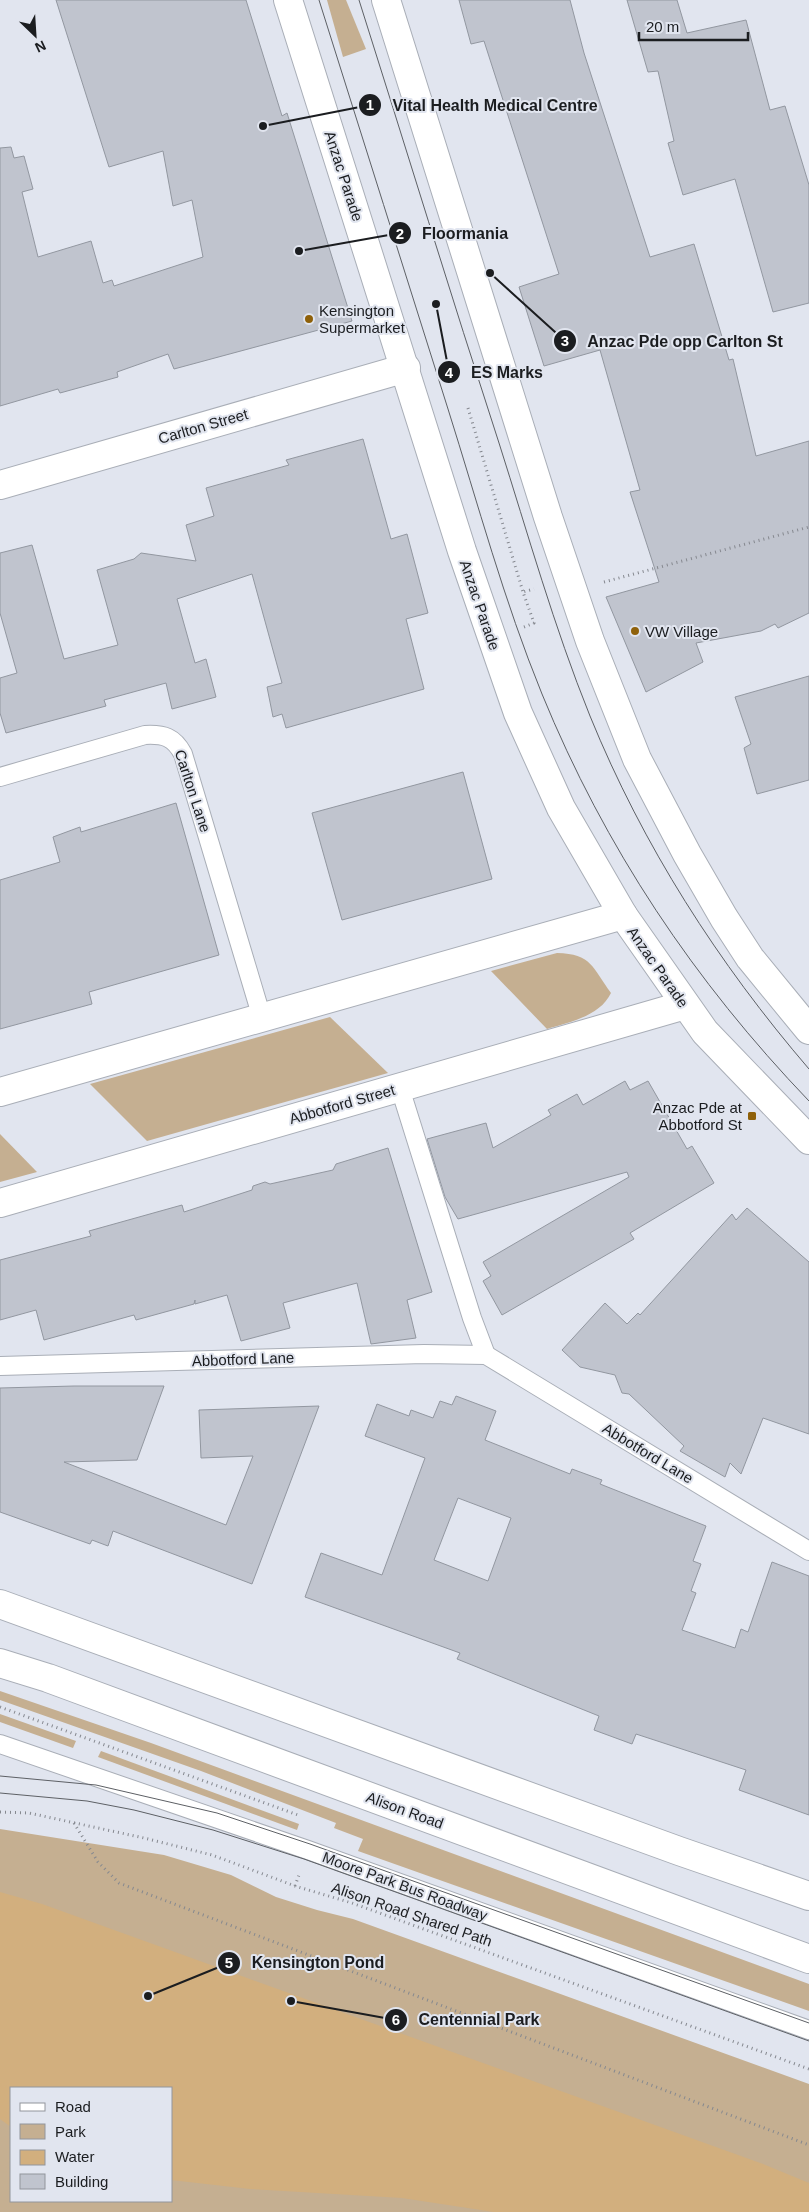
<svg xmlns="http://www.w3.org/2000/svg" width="809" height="2212" font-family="Helvetica,sans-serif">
<rect width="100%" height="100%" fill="#e1e5ef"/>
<!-- green -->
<g fill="#c5af91" fill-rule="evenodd">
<polygon points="327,0 346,0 366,49 343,57"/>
<path d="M557 953C592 954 592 967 611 993 600 1016 570 1022 547 1029L491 971Z"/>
<polygon points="330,1017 388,1073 147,1141 90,1084"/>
<polygon points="0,1134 37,1172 0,1182"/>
<polygon points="0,1691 151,1743 809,1984 809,2011 358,1851 363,1839 334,1828 336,1823 201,1771 0,1700"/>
<polygon points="0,1714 76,1741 73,1748 0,1722"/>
<polygon points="101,1751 299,1824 297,1830 98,1757"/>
<path d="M0 1829 164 1855 231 1875 276 1897 317 1910 353 1919 809 2084V2212H0ZM11 2088H171V2201H11Z"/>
</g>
<!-- water -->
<polygon fill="#d2af7e" points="0,1892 42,1904 763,2164 809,2183 809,2212 494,2212 402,2198 250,2189 171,2180 171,2088 11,2088 11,2127 0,2119"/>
<!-- building -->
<g fill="#c0c4ce" stroke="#9297a0" fill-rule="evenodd">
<polygon points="56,0 246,0 282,116 287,113 352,321 174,369 168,354 117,372 118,377 60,393 58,389 0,406 0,148 11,147 14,158 24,156 33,189 22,192 38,257 91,241 103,283 112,280 114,286 203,257 192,200 173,206 163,151 109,167"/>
<polygon points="459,0 570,0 584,53 650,257 694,244 729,360 733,359 756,456 809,441 809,613 778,628 775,624 761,631 696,643 703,662 646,692 606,597 659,582 630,492 640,490 600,350 544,366 519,287 559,274 484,41 471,44"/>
<polygon points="627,0 677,0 687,33 746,20 770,110 785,106 809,185 809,303 773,312 735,179 683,195 668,143 674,141 658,71 648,72"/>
<polygon points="363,439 391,539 407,534 428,613 406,619 424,689 286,728 282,714 273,717 267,687 282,683 252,574 177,599 195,663 206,659 216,697 172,709 166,683 104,700 106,706 6,733 0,713 0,678 17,673 0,613 0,553 32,545 64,659 118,645 97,570 134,559 141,553 196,561 186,525 214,516 206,488 289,465 286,460"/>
<polygon points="809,676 809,780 757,794 744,748 751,744 735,697"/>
<polygon points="463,772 492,879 342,920 312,813"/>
<polygon points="176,803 219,955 89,992 92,1004 0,1029 0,880 60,862 53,837 80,827 81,832"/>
<polygon points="625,1081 630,1090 648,1081 687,1149 692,1146 714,1183 630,1233 634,1239 502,1315 483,1281 491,1276 483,1262 629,1177 627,1172 458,1219 445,1197 427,1139 486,1123 493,1148 551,1115 548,1110 577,1094 583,1105"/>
<polygon points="388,1148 432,1292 407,1300 416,1338 371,1344 357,1283 283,1303 290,1328 241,1341 227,1295 195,1304 195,1300 194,1304 136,1320 134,1315 44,1340 36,1310 0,1320 0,1260 91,1236 89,1231 182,1205 184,1212 252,1190 253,1186 265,1182 270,1184 333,1170 336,1164"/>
<polygon points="747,1208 809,1262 809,1434 763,1418 741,1474 730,1463 725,1477 680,1451 684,1446 629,1394 622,1393 615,1375 580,1367 562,1350 605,1303 627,1324 638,1313 640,1315 732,1214 736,1220"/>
<polygon points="74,1386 164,1386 137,1460 64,1462 226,1525 253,1456 201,1458 199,1410 319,1406 252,1584 113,1531 108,1546 92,1540 90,1544 0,1512 0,1388"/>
<path d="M456 1396 496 1411 485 1440 570 1474 572 1469 602 1480 600 1484 706 1526 693 1561 701 1564 691 1591 696 1593 682 1630 735 1648 741 1629 748 1632 772 1562 809 1576V1815L739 1790 746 1770 636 1734 632 1744 594 1730 599 1716 457 1659 460 1653 305 1597 321 1553 382 1575 425 1458 365 1436 377 1404 409 1416 411 1410 433 1418 440 1401 452 1405ZM458 1498 511 1518 488 1581 434 1560Z"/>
</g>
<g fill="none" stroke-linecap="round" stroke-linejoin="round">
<!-- lane casing -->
<g stroke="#a9aeb7" stroke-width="20">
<g id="lane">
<path d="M0 777 145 735C164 734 174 737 183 754L262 1018"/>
<polyline points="400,1088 472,1318 486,1355"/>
<polyline points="0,1366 424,1354 486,1355 809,1551"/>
<polyline points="0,1744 308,1850 809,2030"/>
</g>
</g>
<!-- street casing -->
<g stroke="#a9aeb7" stroke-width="30">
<g id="street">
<polyline points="0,485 406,368"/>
<polyline points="0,1092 623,915"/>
<polyline points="0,1203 685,1005"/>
</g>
</g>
<!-- primary casing -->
<g stroke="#a9aeb7" stroke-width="30">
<g id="primary">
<polyline points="288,0 462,551 518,713 561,808 623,915 705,1032 809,1140"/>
<polyline points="386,0 548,517 590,641 637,759 687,854 724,918 750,958 809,1030"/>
<polyline points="0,1604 679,1851 809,1896"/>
<polyline points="0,1663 48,1678 809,1959"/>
</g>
</g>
<!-- path -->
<g stroke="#85888f" stroke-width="3" stroke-dasharray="1 4" stroke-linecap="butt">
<polyline points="468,408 523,592"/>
<polyline points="604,582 809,527"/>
<polyline points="524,627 534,623 523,592 534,589"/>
<polyline points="0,1707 298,1815"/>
<polyline points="0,1812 29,1813 144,1838 212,1855 295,1886 352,1903 809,2069"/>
<polyline points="74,1823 98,1862 119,1883 809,2145"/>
<polyline points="295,1886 299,1875"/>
</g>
<!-- lane -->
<use href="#lane" stroke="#fff" stroke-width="18"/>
<!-- street -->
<use href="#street" stroke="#fff" stroke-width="28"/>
<!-- primary -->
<use href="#primary" stroke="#fff" stroke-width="28"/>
<!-- tram -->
<g stroke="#5d6065" stroke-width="1">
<path d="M319 0C362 136 405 273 448 409 478 504 504 601 542 694 605 848 694 981 809 1101"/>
<path d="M359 0C406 148 451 296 499 443 528 534 554 627 590 716 643 846 718 963 809 1069"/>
<polyline points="0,1776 96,1785 217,1813 310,1844 809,2023"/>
<polyline points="0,1793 87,1801 134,1810 213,1830 304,1859 809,2041"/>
</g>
</g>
<!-- markers -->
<g fill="#8f610a" stroke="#e1e5ef" stroke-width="2">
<circle cx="309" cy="319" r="5"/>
<circle cx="635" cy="631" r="5"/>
<rect x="747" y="1111" width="10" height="10" rx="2.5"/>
</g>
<g text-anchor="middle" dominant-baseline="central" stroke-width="4" stroke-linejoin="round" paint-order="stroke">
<!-- street labels -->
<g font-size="15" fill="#1b1d20" stroke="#e1e5ef">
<text transform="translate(344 176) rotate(72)">Anzac Parade</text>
<text transform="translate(203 426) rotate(-16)">Carlton Street</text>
<text transform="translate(480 605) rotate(71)">Anzac Parade</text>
<text transform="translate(193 791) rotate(72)">Carlton Lane</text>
<text transform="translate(658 967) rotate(55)">Anzac Parade</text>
<text transform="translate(342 1104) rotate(-16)">Abbotford Street</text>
<text transform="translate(243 1359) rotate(-2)">Abbotford Lane</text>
<text transform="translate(648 1453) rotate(31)">Abbotford Lane</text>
<text transform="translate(405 1810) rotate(20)">Alison Road</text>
<text transform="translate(405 1886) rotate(20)">Moore Park Bus Roadway</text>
<text transform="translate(412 1914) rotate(19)">Alison Road Shared Path</text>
</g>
<!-- poi labels -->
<g font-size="15" fill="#1b1d20" stroke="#e1e5ef" text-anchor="start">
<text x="319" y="310">Kensington<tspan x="319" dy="17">Supermarket</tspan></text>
<text x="645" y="631">VW Village</text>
<text x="742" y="1107" text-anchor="end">Anzac Pde at<tspan x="742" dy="17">Abbotford St</tspan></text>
</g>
</g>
<!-- callouts -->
<path fill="none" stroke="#1b1d20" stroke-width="2" d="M263 126L370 105M299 251L400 233M490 273L565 341M436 304L449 372M148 1996L229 1963M291 2001L396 2020"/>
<g fill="#1b1d20" stroke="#e1e5ef" stroke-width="2">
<circle cx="263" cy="126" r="5"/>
<circle cx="299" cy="251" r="5"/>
<circle cx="490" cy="273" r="5"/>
<circle cx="436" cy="304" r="5"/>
<circle cx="148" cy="1996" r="5"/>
<circle cx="291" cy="2001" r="5"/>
<circle cx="370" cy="105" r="12"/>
<circle cx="400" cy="233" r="12"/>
<circle cx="565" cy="341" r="12"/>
<circle cx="449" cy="372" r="12"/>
<circle cx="229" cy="1963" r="12"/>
<circle cx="396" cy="2020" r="12"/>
</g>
<g font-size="15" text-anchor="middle" font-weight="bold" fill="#fff">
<text x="370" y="110">1</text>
<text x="400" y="239">2</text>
<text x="565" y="346">3</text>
<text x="449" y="378">4</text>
<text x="229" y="1968">5</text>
<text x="396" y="2025">6</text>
</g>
<g font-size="16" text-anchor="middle" font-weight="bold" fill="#1b1d20" stroke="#e1e5ef" stroke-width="4" stroke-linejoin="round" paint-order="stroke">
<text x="495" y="111">Vital Health Medical Centre</text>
<text x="465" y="239">Floormania</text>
<text x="685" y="347">Anzac Pde opp Carlton St</text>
<text x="507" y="378">ES Marks</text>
<text x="318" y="1968">Kensington Pond</text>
<text x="479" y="2025">Centennial Park</text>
</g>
<!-- legend -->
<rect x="10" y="2087" width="162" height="115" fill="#e1e5ef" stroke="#92959c"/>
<rect x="20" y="2103" width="25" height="8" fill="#ffffff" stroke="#92959c"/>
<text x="55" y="2112" font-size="15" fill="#1b1d20">Road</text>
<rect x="20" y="2124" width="25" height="15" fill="#c5af91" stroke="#92959c"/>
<text x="55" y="2137" font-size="15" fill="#1b1d20">Park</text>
<rect x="20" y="2150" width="25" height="15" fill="#d2af7e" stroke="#92959c"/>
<text x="55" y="2162" font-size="15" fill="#1b1d20">Water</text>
<rect x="20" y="2174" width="25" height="15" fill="#c0c4ce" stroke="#92959c"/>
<text x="55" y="2187" font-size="15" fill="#1b1d20">Building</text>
<!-- north arrow -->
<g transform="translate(35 35) rotate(155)" stroke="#e1e5ef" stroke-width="4" paint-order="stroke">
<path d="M0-4L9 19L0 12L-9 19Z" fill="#1b1d20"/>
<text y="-8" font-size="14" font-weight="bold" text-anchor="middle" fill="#1b1d20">N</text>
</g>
<!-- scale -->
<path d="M639 32v8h109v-8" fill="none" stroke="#1b1d20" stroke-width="2.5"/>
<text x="646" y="32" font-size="15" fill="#1b1d20" stroke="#e1e5ef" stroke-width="4" paint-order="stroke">20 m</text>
</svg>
